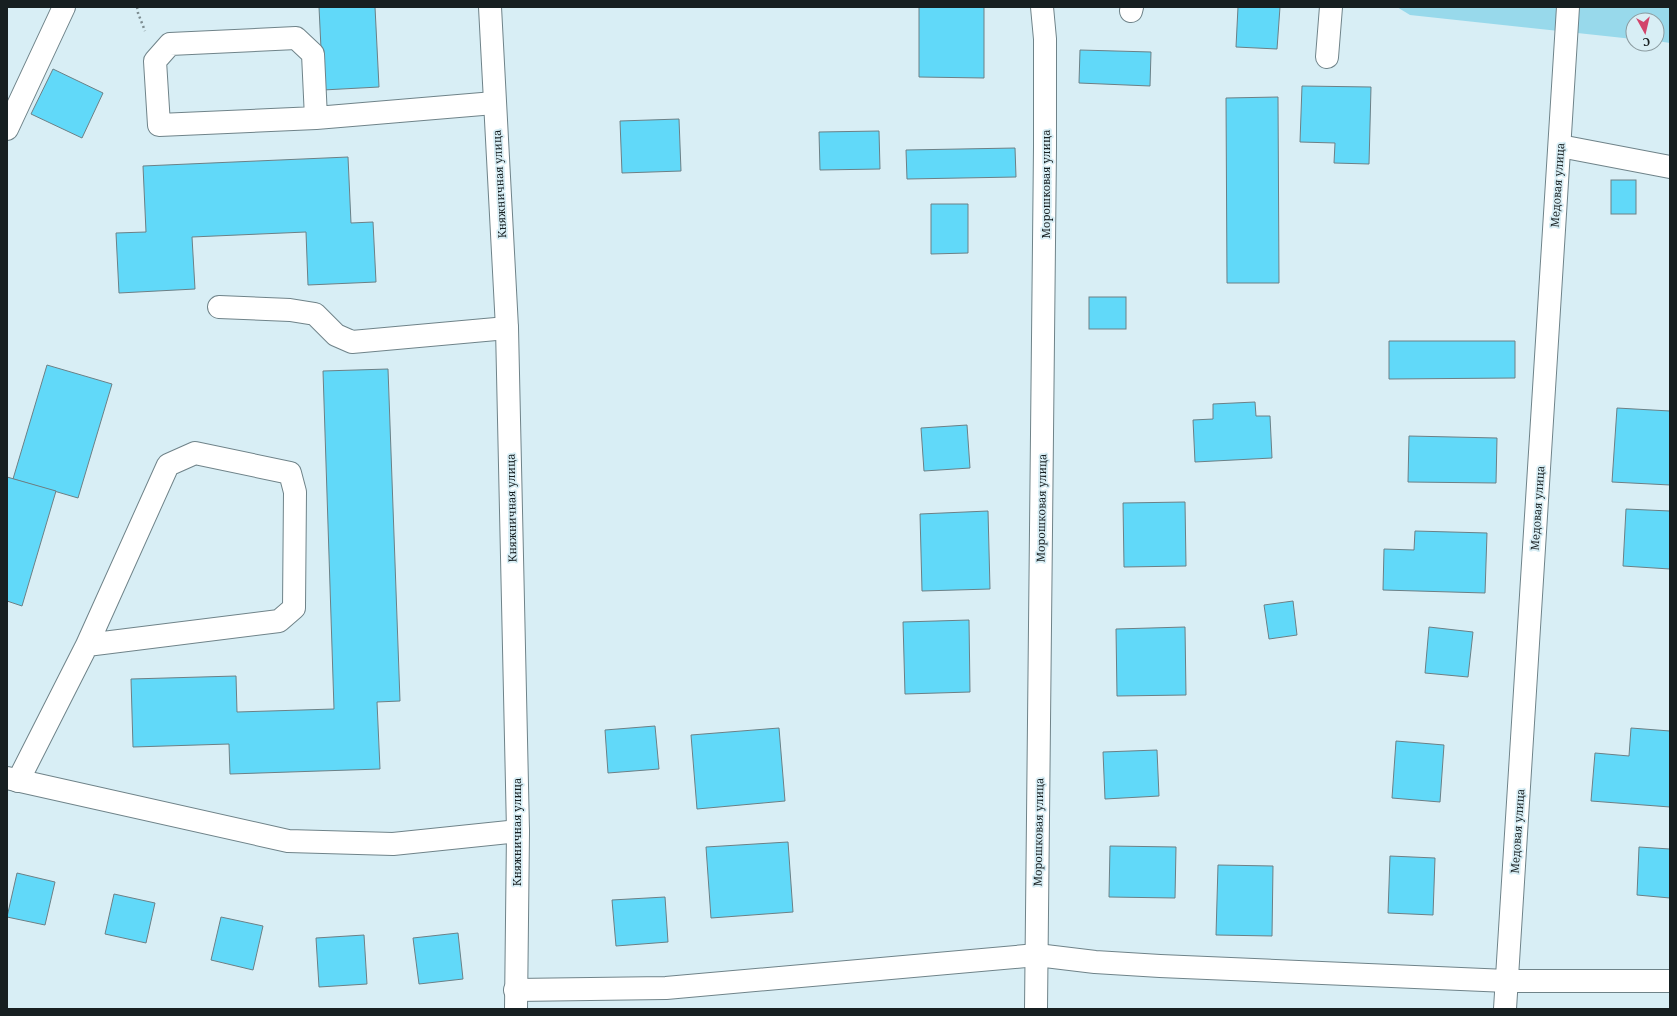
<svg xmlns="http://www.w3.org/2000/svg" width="1677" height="1016" font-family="'Noto Serif',serif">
<rect width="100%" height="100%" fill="#d8eef5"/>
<!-- green -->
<polygon fill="#98d9eb" points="1397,7 1670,7 1670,43 1657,41 1657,20 1633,20 1633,39 1410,15"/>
<!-- building -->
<g fill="#61d9f9" stroke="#6c8086">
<polygon points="319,7 375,7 379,87 323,90"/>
<polygon points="919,7 984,7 984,78 919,77"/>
<polygon points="1238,7 1280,7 1277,49 1236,47"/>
<polygon points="1080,50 1151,52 1150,86 1079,83"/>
<polygon points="53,69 103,93 82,138 31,114"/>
<polygon points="1302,86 1371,87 1369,164 1334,163 1335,143 1300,142"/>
<polygon points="1278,97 1279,283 1227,283 1226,98"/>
<polygon points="679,119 681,171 622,173 620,121"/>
<polygon points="879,131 880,169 820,170 819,132"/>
<polygon points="1015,148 1016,177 907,179 906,150"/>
<polygon points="348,157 351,223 373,222 376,282 308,285 306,232 192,237 195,289 119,293 116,233 146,232 143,166"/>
<rect x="1611" y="180" width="25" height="34"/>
<polygon points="931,204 968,204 968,253 931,254"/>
<rect x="1089" y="297" width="37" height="32"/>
<polygon points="1389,341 1515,341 1515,378 1389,379"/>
<polygon points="47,365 112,384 78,498 13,479"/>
<polygon points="388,369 400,701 377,702 380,769 230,774 229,744 133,747 131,679 236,676 237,712 334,709 323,371"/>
<polygon points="1255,402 1256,416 1270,416 1272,458 1195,462 1193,420 1213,419 1213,404"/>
<polygon points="1617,408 1670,411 1670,485 1612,482"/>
<polygon points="967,425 970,468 924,471 921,428"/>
<polygon points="1409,436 1497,438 1496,483 1408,482"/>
<polygon points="7,477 56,491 22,606 7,601"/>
<polygon points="1185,502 1186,566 1124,567 1123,503"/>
<polygon points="1626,509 1670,511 1670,569 1623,566"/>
<polygon points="988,511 990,589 922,591 920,514"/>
<polygon points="1415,531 1487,533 1485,593 1383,590 1384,549 1414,550"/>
<polygon points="1293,601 1297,635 1269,639 1264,605"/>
<polygon points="969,620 970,692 905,694 903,622"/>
<polygon points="1185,627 1186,695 1117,696 1116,629"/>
<polygon points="1429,627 1473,632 1468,677 1425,673"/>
<polygon points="655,726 659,769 608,773 605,730"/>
<polygon points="779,728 785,801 697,809 691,735"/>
<polygon points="1631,728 1670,731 1670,807 1591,801 1595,753 1629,756"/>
<polygon points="1396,741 1444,745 1440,802 1392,798"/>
<polygon points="1157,750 1159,796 1105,799 1103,752"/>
<polygon points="788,842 793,912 711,918 706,847"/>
<polygon points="1110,846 1176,847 1175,898 1109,897"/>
<polygon points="1639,847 1670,849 1670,898 1637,895"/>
<polygon points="1390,856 1435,858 1433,915 1388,913"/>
<polygon points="1218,865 1273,866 1272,936 1216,935"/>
<polygon points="17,873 55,882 45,925 7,917"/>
<polygon points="114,894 155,903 146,943 105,934"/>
<polygon points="665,897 668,942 616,946 612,900"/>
<polygon points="221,917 263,926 253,970 211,960"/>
<polygon points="458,933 463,979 419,984 413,938"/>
<polygon points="364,935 367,984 319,987 316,938"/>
</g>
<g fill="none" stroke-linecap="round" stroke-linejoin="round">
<!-- minor casing -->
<g stroke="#6f8389" stroke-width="24">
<g id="minor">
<polyline points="490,7 507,328 518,831 516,1009"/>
<polyline points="1131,11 1132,7"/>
<polyline points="1327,57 1331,7"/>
<polyline points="316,118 313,54 296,38 170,44 155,61 159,125 316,118 494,103"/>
<polyline points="7,129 64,7"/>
<polyline points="1560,146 1670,167"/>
<polyline points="219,307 290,310 315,314 336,335 352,342 507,328"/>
<polyline points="7,778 288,841 393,844 518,831"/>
<polyline points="18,781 87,645 168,465 195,453 290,473 295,492 294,608 279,621 87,645"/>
<polyline points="515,990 666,988 1037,955 1095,962 1160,966 1507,981 1670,981"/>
<polyline points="1036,1009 1045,147 1045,39 1042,7"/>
<polyline points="1505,1009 1568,7"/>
</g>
</g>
<!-- path -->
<polyline stroke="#7c8c90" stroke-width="2.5" stroke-dasharray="2 3" stroke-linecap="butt" points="137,7 138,13 145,31"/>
<!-- minor -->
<use href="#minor" stroke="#fff" stroke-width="22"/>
</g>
<g text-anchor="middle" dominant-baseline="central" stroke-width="3.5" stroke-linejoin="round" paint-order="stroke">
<!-- street labels -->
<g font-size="11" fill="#171f21" stroke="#d8eef5">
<text transform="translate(499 184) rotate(-93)">Княжничная улица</text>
<text transform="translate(1045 184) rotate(-90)">Морошковая улица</text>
<text transform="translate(1557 185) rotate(-86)">Медовая улица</text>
<text transform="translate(511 508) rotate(-91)">Княжничная улица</text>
<text transform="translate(1041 508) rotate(-89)">Морошковая улица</text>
<text transform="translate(1537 508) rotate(-86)">Медовая улица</text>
<text transform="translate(1517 831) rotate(-86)">Медовая улица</text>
<text transform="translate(516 832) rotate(-90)">Княжничная улица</text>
<text transform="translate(1038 832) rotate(-89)">Морошковая улица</text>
</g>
</g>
<!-- border -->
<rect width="1677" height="1016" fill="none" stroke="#171f21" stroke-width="16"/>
<!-- north arrow -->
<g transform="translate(1645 32) rotate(172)"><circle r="19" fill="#d8eef5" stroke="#8b9ba0"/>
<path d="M0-3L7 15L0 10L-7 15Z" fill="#d2446b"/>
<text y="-6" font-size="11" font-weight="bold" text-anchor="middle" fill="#171f21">С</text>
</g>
</svg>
